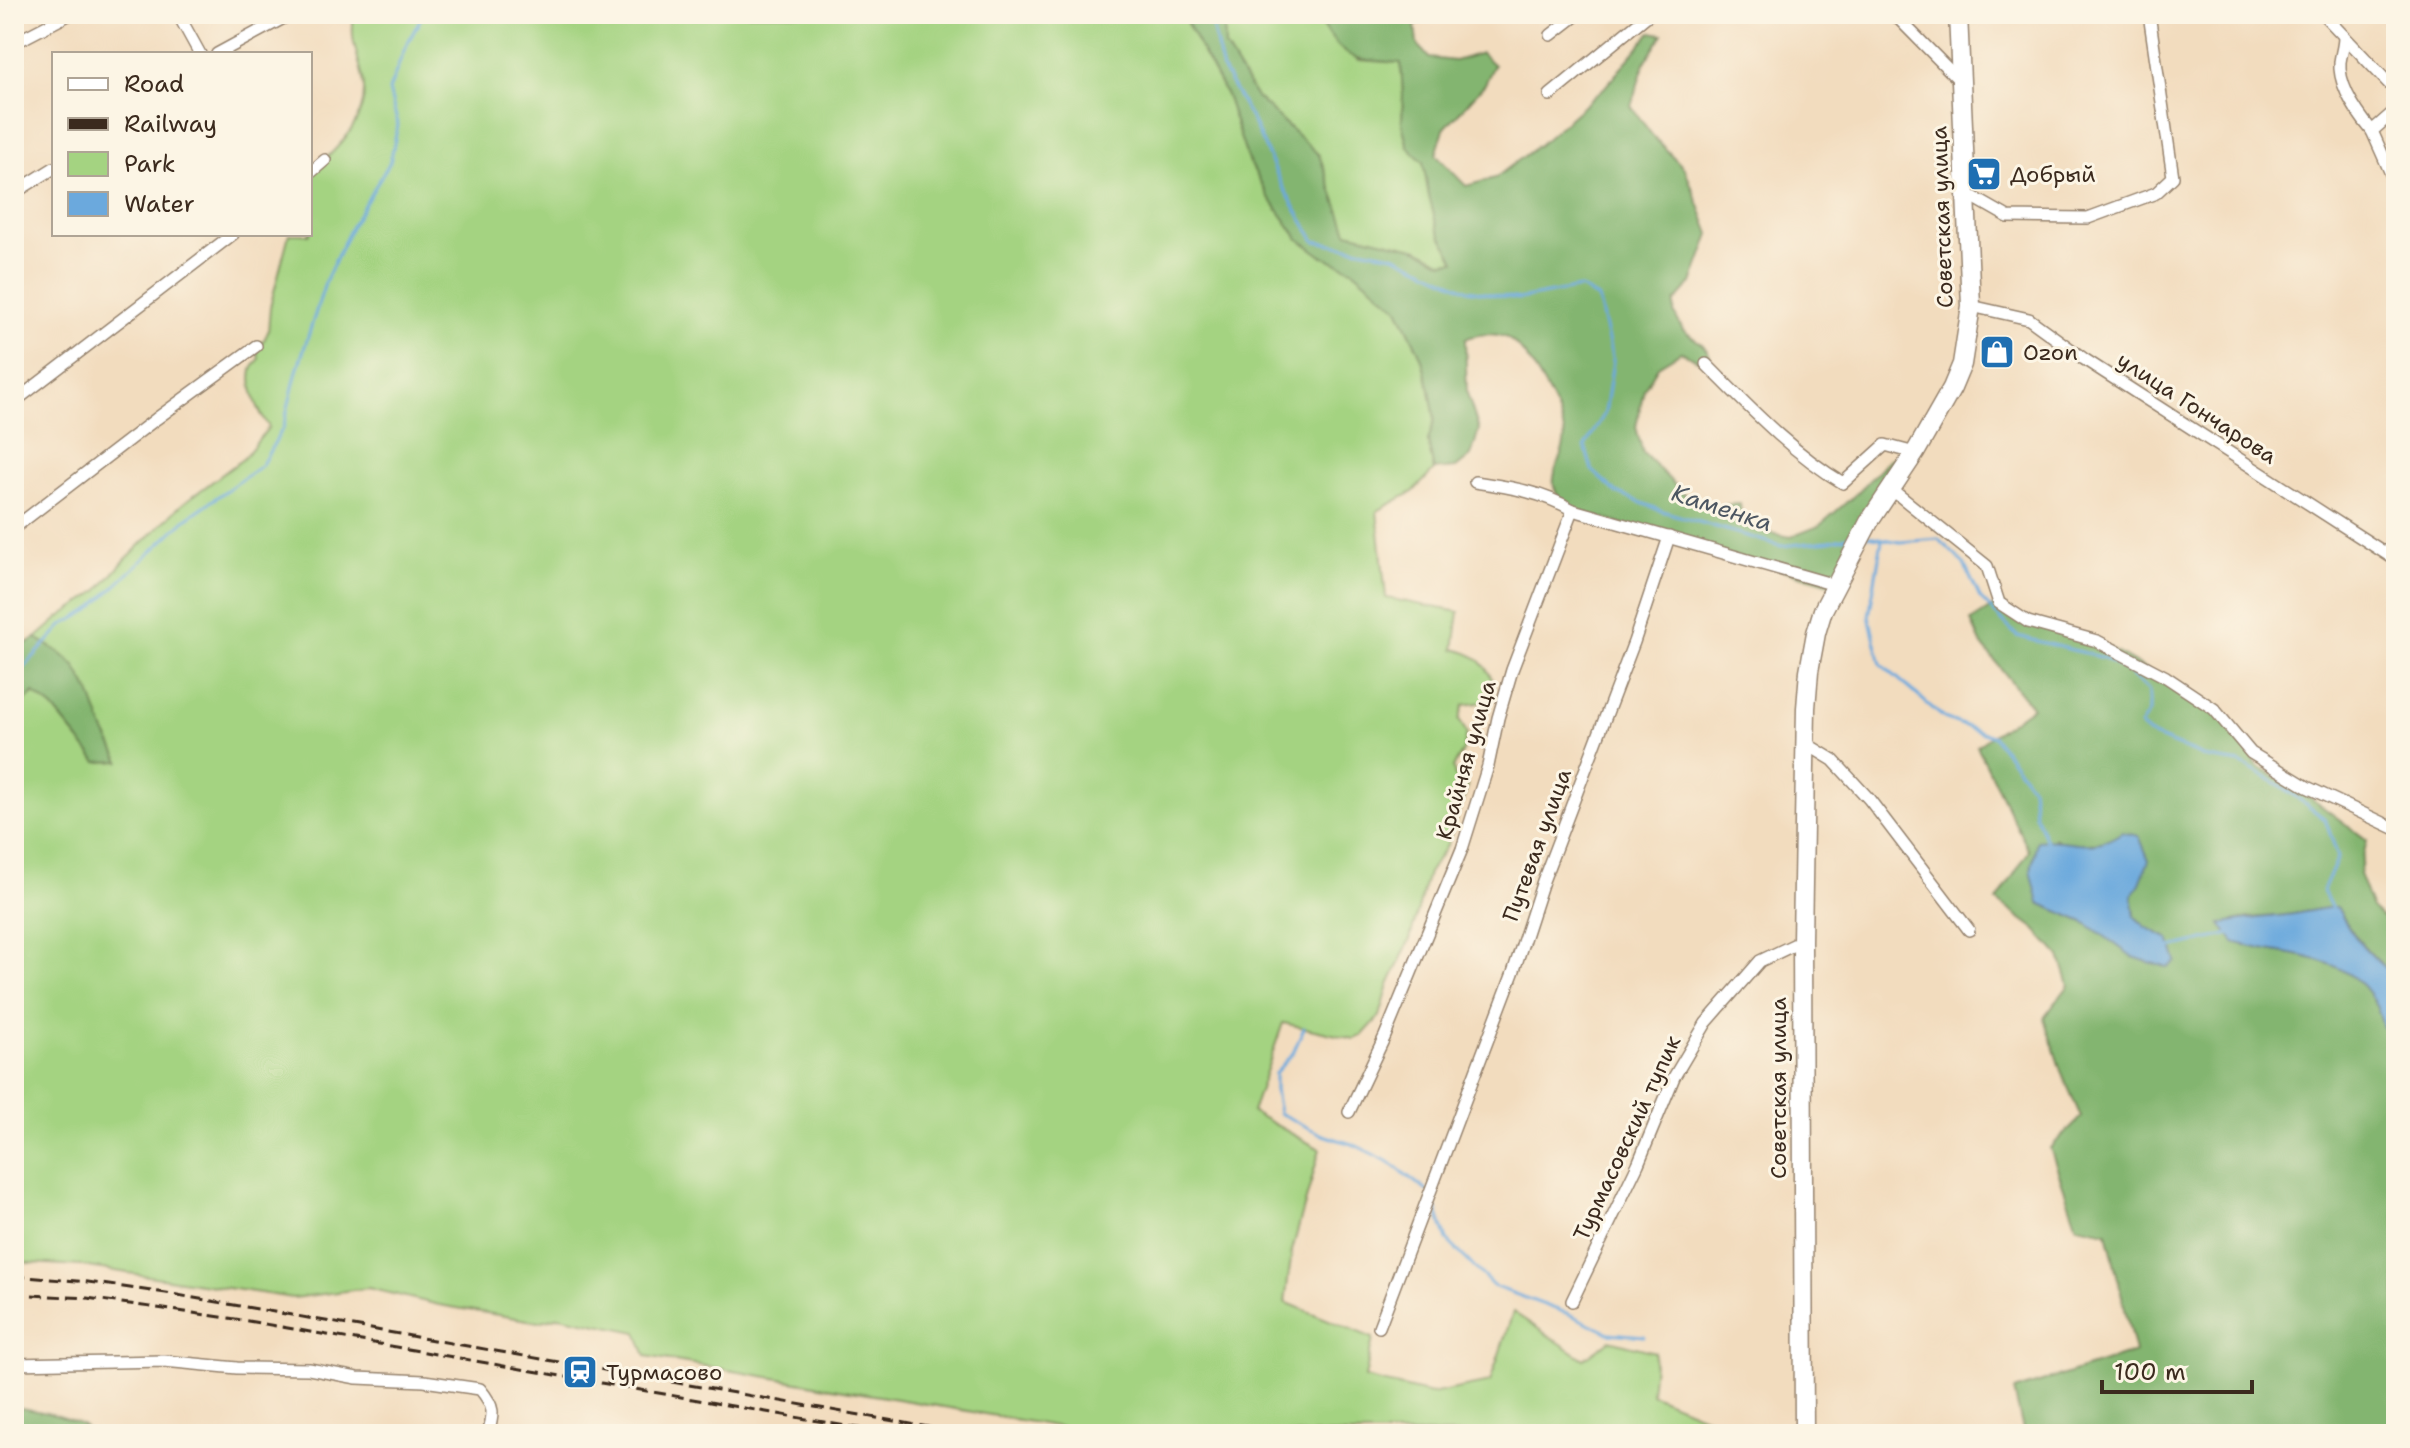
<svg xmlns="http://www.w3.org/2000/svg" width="2410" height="1448" font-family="'Shantell Sans',sans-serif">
<rect width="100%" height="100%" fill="#fcf5e5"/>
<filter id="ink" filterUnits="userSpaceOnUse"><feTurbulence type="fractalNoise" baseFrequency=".0125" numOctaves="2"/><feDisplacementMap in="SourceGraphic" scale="16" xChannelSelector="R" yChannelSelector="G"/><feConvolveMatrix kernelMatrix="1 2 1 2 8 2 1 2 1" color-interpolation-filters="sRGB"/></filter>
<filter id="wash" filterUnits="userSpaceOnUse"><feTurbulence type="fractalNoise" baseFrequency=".006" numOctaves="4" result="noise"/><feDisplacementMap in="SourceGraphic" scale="32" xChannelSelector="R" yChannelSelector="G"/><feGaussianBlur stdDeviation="1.8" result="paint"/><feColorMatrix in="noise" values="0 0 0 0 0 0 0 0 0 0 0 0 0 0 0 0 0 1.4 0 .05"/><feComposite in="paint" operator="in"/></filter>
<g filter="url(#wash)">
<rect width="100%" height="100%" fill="#f2dcbe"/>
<!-- green -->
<g fill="#a4d381" stroke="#707e50" stroke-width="2">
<path d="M354 14H1182L1226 95 1247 157 1268 196 1299 239 1322 256 1352 269 1398 308 1421 356 1430 390 1435 419 1428 441 1434 470 1413 492 1377 511 1386 598 1459 612 1454 649C1478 654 1487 664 1495 687L1485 702 1464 705 1459 720 1467 733 1463 751 1453 768 1455 776 1468 786 1447 845 1428 873 1410 939 1389 985 1380 1016 1362 1036 1354 1039 1283 1023 1252 1112 1320 1149 1292 1251 1285 1302 1373 1338 1365 1378 1431 1394 1490 1382 1513 1312 1584 1359 1610 1340 1655 1352 1651 1394 1709 1418 1704 1434H1101L646 1356 637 1332 559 1316 539 1322 439 1305 368 1288 293 1298 82 1266 14 1262V711L34 693 53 708 97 762 119 761 59 652 36 638 60 617 98 591 125 560 181 505 244 458 269 427C259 413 248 388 252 370 253 366 257 363 259 359L256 346 264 340 268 332 270 307 289 234H310V173C339 148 373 116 362 74 356 49 350 40 354 14Z"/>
<polygon points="1221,14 1326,14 1323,26 1359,60 1401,63 1403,95 1402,124 1408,147 1423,161 1429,196 1438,230 1455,261 1443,262 1418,249 1347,232 1319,155 1255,96 1225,47 1224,22"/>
</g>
<!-- forest -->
<g fill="#83b56f" stroke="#5f7046" stroke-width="2" fill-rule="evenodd">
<path d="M1182 14H1221L1224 22 1225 47 1255 96 1319 155 1347 232 1418 249 1443 262 1455 261 1438 230 1429 196 1423 162 1408 147 1402 124 1403 95 1401 63C1360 58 1347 66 1323 25L1326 14H1437L1415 25 1417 44 1429 58 1455 61 1481 53 1494 65 1485 84 1444 129 1436 155 1466 186 1495 178 1540 144 1605 87 1651 32 1663 34 1645 62 1631 106 1652 135 1685 169 1710 234 1692 283 1675 302 1674 313 1683 330 1703 345 1710 355 1706 364 1681 352 1658 366 1644 389 1636 427 1643 453 1685 495 1706 506 1740 504 1742 523 1760 531 1791 537 1819 526 1856 494 1890 459 1915 453 1835 585 1573 510C1565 503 1556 497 1554 486 1551 469 1568 450 1564 432 1560 409 1527 349 1507 338 1496 332 1476 334 1465 339L1467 393 1479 430 1471 456 1456 468 1434 470 1428 441 1435 419 1430 390 1421 356 1398 308 1352 269 1322 256 1299 239 1268 196 1247 157 1226 95Z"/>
<path d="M1999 603 2028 622 2097 641 2214 709 2251 753 2257 766 2308 796 2367 840 2359 874 2372 908 2396 930V977C2369 954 2354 938 2337 907 2319 908 2303 913 2286 915 2264 918 2242 916 2222 925L2235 942C2282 958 2349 950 2375 1004 2379 1011 2381 1020 2383 1028L2396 1034V1434H2024L2014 1391 2135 1352 2107 1232 2077 1226 2050 1148 2081 1117 2061 1071 2044 1018 2069 985 2060 957 2035 929 1997 901 2029 851 1977 746 2032 707 1982 645 1971 621ZM2054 838 2066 844 2109 842 2139 886 2132 895 2135 917 2146 927 2169 939 2101 933 2086 923 2039 903Z"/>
<polygon points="36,638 59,652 74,665 90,692 104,730 120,761 97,762 53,708 34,693 14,711 14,654 28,642"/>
<path d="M14 1407C35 1410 80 1417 92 1434H14Z"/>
</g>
<!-- water -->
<g fill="#6ba9dd" stroke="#536a7e" stroke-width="2">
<path d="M2122 832 2139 836 2149 860 2139 886 2132 895 2135 917 2146 927 2169 939 2177 961 2168 968 2133 957 2086 923 2039 903 2031 870 2037 841C2069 836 2091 855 2122 832Z"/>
<path d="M2337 907C2354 940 2368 953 2396 977V1034L2383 1028C2381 1020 2379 1011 2375 1004 2349 950 2282 958 2234 942L2221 924C2243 918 2263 918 2286 915 2304 913 2319 908 2337 907Z"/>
</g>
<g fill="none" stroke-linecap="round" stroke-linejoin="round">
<!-- stream -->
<g stroke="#6ba9dd" stroke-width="3">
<polyline points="1209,14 1223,70 1253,122 1283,187 1315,241 1394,255 1468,290 1519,299 1580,288 1598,298 1613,361 1605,413 1585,446 1592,470 1617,493 1662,511 1781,546 1829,541 1852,536"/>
<polyline points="1868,536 1900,542 1939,539 1964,564 1980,598 2017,636 2104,658 2129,673 2149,691 2149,712 2140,726 2148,734 2208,758 2240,763 2283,787 2325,819 2338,857 2323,891 2332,909"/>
<polyline points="1882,540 1869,616 1881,664 1944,718 1994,737 2032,787 2035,814 2047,843"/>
<polyline points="14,678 63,625 90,610 186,519 261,466 283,428 297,371 326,280 352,225 390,162 398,125 389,90 405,48 423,14"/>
<polyline points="2171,948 2230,934"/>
<polyline points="1304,1028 1293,1053 1275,1073 1275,1090 1279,1113 1323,1135 1355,1145 1389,1162 1427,1191"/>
<polyline points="1432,1196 1447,1240 1493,1286 1569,1314 1609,1333 1644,1336"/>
</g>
</g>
</g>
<g filter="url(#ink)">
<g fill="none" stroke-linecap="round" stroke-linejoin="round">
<!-- street casing -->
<g stroke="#96836e" stroke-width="14">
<g id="street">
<polyline points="178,14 200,54"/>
<polyline points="1894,14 1961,82"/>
<polyline points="2323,14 2396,91"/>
<polyline points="1551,35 1578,14"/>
<path d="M2344 37C2344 46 2341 54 2340 62 2338 86 2358 114 2372 131"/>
<polyline points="14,43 70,14"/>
<polyline points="217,54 291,14"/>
<polyline points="1550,95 1649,14"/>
<polyline points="2396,110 2372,131 2396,185"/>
<polyline points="310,173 325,160"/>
<polyline points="14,193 54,168"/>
<polyline points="1966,193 2008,217 2088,218 2156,193 2173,177 2149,14"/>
<polyline points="1971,306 2029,319 2084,359 2396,560"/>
<path d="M1706 364C1749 407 1791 452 1843 483L1885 445 1915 453"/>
<polyline points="14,402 233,234"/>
<path d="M1475 482C1510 487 1542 492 1573 510L1835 585"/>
<polyline points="1891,489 1987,566 1999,603 2028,622 2097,641 2166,677 2214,709 2251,753 2307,787 2396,829"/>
<polyline points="14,528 156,419 256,346"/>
<polyline points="1805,743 1833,760 1869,799 1969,930"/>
<polyline points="1349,1112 1385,1036 1462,849 1488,766 1498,718 1512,670 1573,510"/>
<polyline points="1572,1301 1638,1164 1674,1077 1706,1023 1760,961 1802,941"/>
<polyline points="1379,1327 1513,973 1543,881 1634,642 1669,537"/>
<path d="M14 1364 164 1361 237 1368 309 1369 357 1378 424 1381 480 1389C495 1407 494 1413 488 1434"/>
</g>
</g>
<!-- primary casing -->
<g stroke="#96836e" stroke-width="21">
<polyline id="primary" points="1804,1434 1802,941 1806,708 1809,671 1816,633 1823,610 1869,522 1915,453 1952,388 1962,364 1971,306 1958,14"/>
</g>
<!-- street -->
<use href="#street" stroke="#fff" stroke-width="11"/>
<!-- primary -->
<use href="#primary" stroke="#fff" stroke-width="18"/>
<!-- rail -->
<g stroke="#3b2a1e" stroke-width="3" stroke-dasharray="12 6" stroke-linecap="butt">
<polyline points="14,1276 88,1282 166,1293 968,1434"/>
<polyline points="14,1294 87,1298 242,1320 892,1434"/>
</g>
</g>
</g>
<!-- icons -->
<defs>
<g id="supermarket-square" transform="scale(1.8)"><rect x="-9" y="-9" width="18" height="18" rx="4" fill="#1f6fb2" stroke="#fcf5e5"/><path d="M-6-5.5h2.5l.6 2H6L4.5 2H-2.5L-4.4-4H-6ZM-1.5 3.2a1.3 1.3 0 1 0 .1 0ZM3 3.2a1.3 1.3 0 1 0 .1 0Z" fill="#fff"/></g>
<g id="shop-square" transform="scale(1.8)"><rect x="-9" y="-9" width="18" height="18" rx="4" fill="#1f6fb2" stroke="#fcf5e5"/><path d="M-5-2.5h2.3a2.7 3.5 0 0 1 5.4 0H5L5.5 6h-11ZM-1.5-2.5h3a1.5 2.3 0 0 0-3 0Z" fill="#fff"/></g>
<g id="station-square" transform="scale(1.8)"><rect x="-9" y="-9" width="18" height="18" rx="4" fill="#1f6fb2" stroke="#fcf5e5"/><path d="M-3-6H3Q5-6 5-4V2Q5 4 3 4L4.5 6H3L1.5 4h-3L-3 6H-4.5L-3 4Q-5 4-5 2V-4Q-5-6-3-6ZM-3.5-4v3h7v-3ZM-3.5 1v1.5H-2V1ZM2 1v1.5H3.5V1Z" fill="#fff"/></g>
</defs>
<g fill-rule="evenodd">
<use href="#supermarket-square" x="1984" y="174"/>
<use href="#shop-square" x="1997" y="352"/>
<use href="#station-square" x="580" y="1372"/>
</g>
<g text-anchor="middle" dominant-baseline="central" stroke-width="6" stroke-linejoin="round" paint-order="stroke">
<!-- poi labels -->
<g font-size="22" fill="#3b2a1e" stroke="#fcf5e5" text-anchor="start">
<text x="2010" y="174">Добрый</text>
<text x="2023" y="352">Ozon</text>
<text x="606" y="1372">Турмасово</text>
</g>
<!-- street labels -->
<g font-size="22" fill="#3b2a1e" stroke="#fcf5e5">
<text transform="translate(1942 217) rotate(-92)">Советская улица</text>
<text transform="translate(2197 408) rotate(33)">улица Гончарова</text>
<text transform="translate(1466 760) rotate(-74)">Крайняя улица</text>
<text transform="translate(1537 845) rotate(-70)">Путевая улица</text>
<text transform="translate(1778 1088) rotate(-90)">Советская улица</text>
<text transform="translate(1627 1138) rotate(-65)">Турмасовский тупик</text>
</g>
<!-- water labels -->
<g font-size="24" font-style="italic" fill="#4c5661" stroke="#fcf5e5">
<text transform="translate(1722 508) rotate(18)">Каменка</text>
</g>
</g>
<!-- margin -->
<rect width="2410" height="1448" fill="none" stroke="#fcf5e5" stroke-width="48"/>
<!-- legend -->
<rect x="52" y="52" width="260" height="184" fill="#fcf5e5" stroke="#afa495" stroke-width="2"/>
<rect x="68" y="78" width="40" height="12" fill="#ffffff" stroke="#afa495" stroke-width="2"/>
<text x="124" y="92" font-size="24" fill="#3b2a1e">Road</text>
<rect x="68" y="118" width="40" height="12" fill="#3b2a1e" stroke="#afa495" stroke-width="2"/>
<text x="124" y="132" font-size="24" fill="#3b2a1e">Railway</text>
<rect x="68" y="152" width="40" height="24" fill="#a4d381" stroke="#afa495" stroke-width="2"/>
<text x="124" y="172" font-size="24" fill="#3b2a1e">Park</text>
<rect x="68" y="192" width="40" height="24" fill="#6ba9dd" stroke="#afa495" stroke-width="2"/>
<text x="124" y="212" font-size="24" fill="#3b2a1e">Water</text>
<!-- scale -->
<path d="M2102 1380v12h150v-12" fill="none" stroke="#3b2a1e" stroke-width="4"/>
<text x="2114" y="1380" font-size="24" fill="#3b2a1e" stroke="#fcf5e5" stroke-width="6" paint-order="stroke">100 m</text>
</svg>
